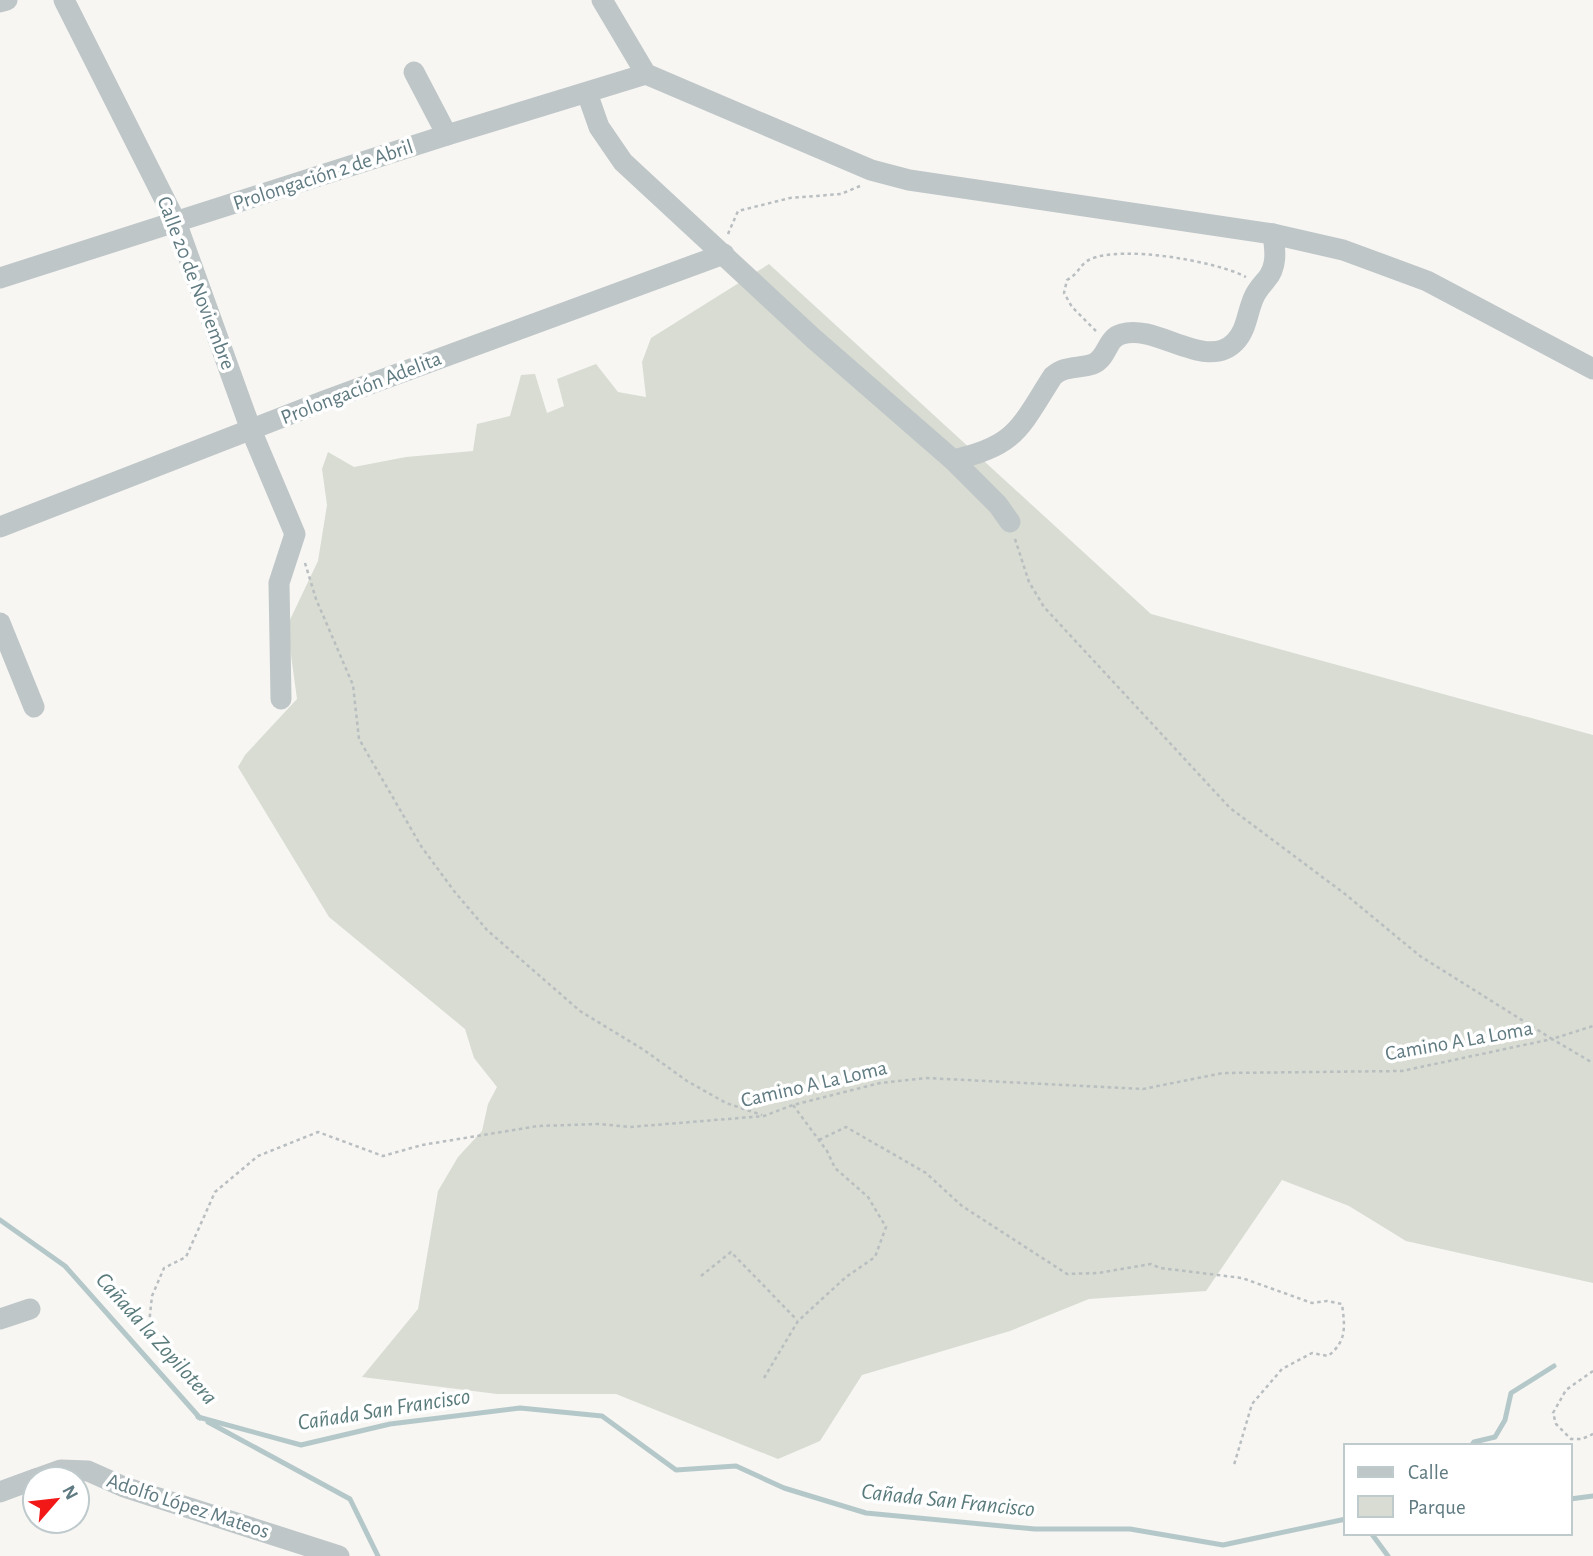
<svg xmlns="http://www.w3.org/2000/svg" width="1593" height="1556" font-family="'Alegreya Sans',sans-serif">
<rect width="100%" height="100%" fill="#f7f6f3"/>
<!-- green -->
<polygon fill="#d8dcd2" points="769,264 1151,614 1593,735 1593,1283 1406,1241 1349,1206 1282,1180 1206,1291 1089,1299 1010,1331 862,1375 820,1441 778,1459 616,1394 497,1394 362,1377 418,1309 438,1191 458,1157 482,1131 488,1104 497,1087 474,1058 465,1029 329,917 238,767 245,755 297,699 287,626 318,561 327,505 322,469 328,452 354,467 406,457 473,451 477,424 510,416 521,375 535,374 547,413 564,406 557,379 596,364 618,392 646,397 642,362 651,338"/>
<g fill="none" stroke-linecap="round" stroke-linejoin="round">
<!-- stream -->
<g stroke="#b5c8c9" stroke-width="5">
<polyline points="0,1220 65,1266 200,1418"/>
<polyline points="198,1417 301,1445 390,1424 520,1408 602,1416 676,1470 736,1466 784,1488 866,1513 1035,1529 1130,1529 1223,1545 1346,1519"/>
<polyline points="208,1422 350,1499 378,1556"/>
<polyline points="1471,1446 1474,1442 1495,1437 1505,1420 1511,1393 1554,1366"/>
<polyline points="1570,1499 1593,1496"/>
<polyline points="1371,1533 1388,1556"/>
</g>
<!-- path -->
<g stroke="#b9bec0" stroke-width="2.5" stroke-dasharray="3.5 3.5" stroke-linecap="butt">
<polyline points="728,234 738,211 790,198 841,194 860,186"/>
<path d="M1096 331 1072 307 1064 293 1067 280C1080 273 1079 264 1091 259 1122 245 1216 261 1246 277"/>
<polyline points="1015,539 1029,582 1044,607 1230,808 1345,894 1420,956 1552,1039 1593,1026"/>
<polyline points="305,563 316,599 353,685 359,739 421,846 454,891 487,930 580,1011 644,1050 687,1081 726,1103 762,1115"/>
<path d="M819 1140 846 1127 926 1173 962 1206 1067 1274 1098 1273 1151 1264 1160 1268 1242 1278 1312 1303 1327 1301 1342 1304C1345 1327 1347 1341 1328 1356L1312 1353 1282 1369 1252 1404 1234 1465"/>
<polyline points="701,1276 731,1252 797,1320"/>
<polyline points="149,1324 152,1296 164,1268 186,1257 215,1192 258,1156 318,1132 383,1156 422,1145 538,1126 599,1124 630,1127 764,1116 793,1105 880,1083 926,1078 1143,1089 1223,1073 1402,1071 1552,1039 1593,1063"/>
<polyline points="1593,1371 1566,1390 1553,1413 1556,1424 1571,1439 1582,1439 1593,1434"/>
<polyline points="764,1378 798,1321 846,1277 875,1257 886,1227 868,1197 835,1168 827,1151 793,1105"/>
</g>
<!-- minor -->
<g stroke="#bfc6c8" stroke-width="21">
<polyline points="64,0 176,222 251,430 295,534 279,583 281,699"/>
<polyline points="602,0 646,74 871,170 909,180 1273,234 1343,250 1427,281 1593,369"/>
<polyline points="0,2 7,0"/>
<polyline points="414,72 447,135"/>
<polyline points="587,93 599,127 623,162 814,339 953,460 998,505 1010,522"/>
<polyline points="0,278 447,135 646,74"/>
<path d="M953 460C1017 446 1020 427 1053 376 1066 365 1078 369 1093 364 1108 358 1106 338 1122 334 1156 323 1206 372 1235 342 1247 330 1247 312 1254 297 1257 290 1261 286 1266 280 1278 267 1275 249 1273 234"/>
<polyline points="0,527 324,401 724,254"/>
<polyline points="0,623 34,707"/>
<polyline points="0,1319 30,1309"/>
<polyline points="36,1479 61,1470 88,1471 124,1487 339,1556"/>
<polyline points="0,1492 35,1479"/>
</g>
</g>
<g text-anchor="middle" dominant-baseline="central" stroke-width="7" stroke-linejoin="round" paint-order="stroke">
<!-- street labels -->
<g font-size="21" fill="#5f7a81" stroke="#fff">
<text transform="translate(323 175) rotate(-18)">Prolongación 2 de Abril</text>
<text transform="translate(196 283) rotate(69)">Calle 20 de Noviembre</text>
<text transform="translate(361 388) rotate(-21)">Prolongación Adelita</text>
<text transform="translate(1459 1041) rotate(-10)">Camino A La Loma</text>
<text transform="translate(814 1084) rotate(-13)">Camino A La Loma</text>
<text transform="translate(188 1506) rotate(18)">Adolfo López Mateos</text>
</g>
<!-- water labels -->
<g font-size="23" font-style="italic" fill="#5a7b7c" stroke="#fff">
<text transform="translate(156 1339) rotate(48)">Cañada la Zopilotera</text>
<text transform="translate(384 1410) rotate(-9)">Cañada San Francisco</text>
<text transform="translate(948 1501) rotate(6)">Cañada San Francisco</text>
</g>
</g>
<!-- legend -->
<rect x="1344" y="1444" width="228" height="91" fill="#ffffff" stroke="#bfcacd" stroke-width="2"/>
<rect x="1358" y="1467" width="35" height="10" fill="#bfc6c8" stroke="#bfcacd" stroke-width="2"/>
<text x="1408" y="1479" font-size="21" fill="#5f7a81">Calle</text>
<rect x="1358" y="1496" width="35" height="21" fill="#d8dcd2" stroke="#bfcacd" stroke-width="2"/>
<text x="1408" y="1514" font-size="21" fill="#5f7a81">Parque</text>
<!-- north arrow -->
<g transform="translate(56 1500) rotate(62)"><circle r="33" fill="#ffffff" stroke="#bfcacd" stroke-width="2"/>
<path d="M0-5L12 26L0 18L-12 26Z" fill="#f21818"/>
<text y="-10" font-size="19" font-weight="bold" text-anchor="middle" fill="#5f7a81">N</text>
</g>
</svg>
